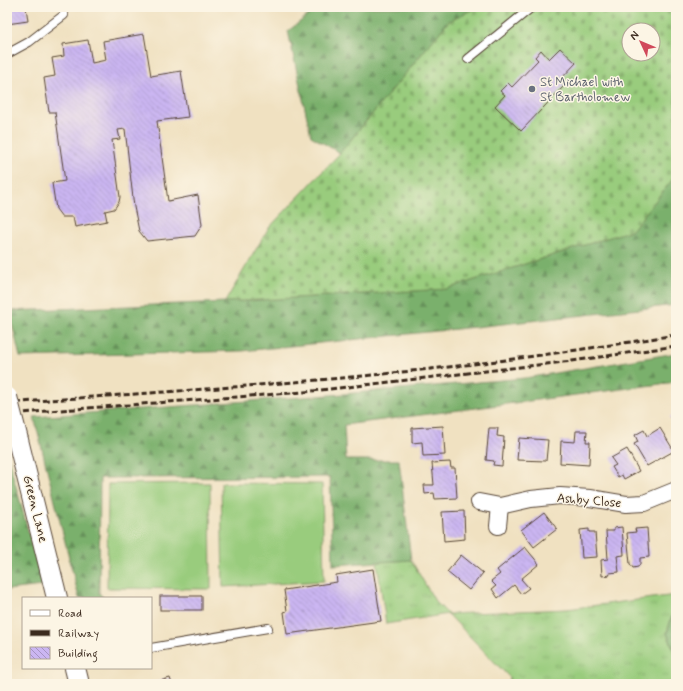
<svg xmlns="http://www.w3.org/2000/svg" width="683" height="691" font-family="Mynerve,sans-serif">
<defs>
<pattern id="grass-tufts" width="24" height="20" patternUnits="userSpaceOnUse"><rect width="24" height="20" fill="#99cc7d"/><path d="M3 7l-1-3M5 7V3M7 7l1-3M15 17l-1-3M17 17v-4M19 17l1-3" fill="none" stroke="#85af6c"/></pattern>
<pattern id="forest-firs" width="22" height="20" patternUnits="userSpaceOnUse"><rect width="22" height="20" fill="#7ab06c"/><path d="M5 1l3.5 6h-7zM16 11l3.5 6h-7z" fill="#658f58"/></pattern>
<pattern id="cemetery-stones" width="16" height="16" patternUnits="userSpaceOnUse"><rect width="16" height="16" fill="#99cc7d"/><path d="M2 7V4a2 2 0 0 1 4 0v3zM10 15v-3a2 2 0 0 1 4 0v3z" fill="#85af6c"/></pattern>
<pattern id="building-back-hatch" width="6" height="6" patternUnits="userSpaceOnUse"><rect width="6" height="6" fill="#cbb6f2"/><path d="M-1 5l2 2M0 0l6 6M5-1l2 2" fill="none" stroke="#a694c3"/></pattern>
</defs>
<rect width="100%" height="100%" fill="#fcf5e5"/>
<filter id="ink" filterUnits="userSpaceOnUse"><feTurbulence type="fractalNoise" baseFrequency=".025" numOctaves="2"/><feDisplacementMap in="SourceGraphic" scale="8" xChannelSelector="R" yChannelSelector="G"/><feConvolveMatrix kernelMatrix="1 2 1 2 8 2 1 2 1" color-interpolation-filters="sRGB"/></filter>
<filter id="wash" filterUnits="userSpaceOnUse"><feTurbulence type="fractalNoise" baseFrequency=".012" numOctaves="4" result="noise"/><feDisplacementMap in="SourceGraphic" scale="16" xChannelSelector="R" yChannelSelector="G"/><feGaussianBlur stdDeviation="0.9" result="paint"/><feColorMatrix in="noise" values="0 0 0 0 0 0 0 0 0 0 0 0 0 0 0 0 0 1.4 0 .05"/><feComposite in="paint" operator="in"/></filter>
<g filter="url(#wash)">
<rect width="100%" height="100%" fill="#f0e1c1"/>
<!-- grass -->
<polygon fill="url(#grass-tufts)" stroke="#6a7b4e" points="411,560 435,601 448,614 567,609 676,595 676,602 667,633 676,655 676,684 508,684 510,678 448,614 386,624 377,562"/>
<!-- forest -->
<g fill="url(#forest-firs)" stroke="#5a6d45">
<polygon points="319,7 478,7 449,21 340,153 311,136 288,31"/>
<polygon points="676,175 676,305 457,329 242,351 20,357 9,311 225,302 446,289 632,230"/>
<polygon points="676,353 676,382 344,425 346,460 399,460 411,560 333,565 330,477 100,478 99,593 104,598 79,598 34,417 343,394 525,378"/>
<polygon points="7,453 43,586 7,590"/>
<polygon points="676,602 676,655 667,633"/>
</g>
<!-- cemetery -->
<path fill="url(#cemetery-stones)" stroke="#6a7b4e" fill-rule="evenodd" d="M478 7H676V175L632 230 446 289 225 302 268 229 340 153 449 21ZM629 30H653V54H629Z"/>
<!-- garden -->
<g fill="#99cc7d" stroke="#6a7b4e">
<polygon points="210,483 211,589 107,588 108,484"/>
<polygon points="221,483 322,484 324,581 223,587"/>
</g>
<g id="blocks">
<!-- building -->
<g fill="url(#building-back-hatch)">
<polygon points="7,7 26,7 28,21 7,24"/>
<polygon points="144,34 151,76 181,71 188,117 157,121 168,201 198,195 202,225 195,236 147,241 139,231 134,207 125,129 118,130 120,139 112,140 120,197 119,202 114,209 105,211 107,221 75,227 73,217 62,217 56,209 52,183 65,181 55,112 49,112 44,78 55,76 52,58 64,56 63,44 88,40 92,63 106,60 103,41"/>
<polygon points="560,48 576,63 560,80 565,85 521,131 495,106 505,95 500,91 508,83 512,87 538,60 535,57 541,50 549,59"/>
<polygon points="676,413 676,427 670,417"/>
<polygon points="443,426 445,455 423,456 422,442 412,443 412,428"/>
<polygon points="489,428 498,428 497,436 504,437 502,466 493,465 494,461 486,460"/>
<polygon points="660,428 674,451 647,466 634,444 638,442 635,435 644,430 647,436"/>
<polygon points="576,431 587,431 586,442 590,442 589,465 560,463 561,441 575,442"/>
<polygon points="519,438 548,440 546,461 517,460"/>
<polygon points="627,449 639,471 624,479 622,475 618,477 612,467 616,465 611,458"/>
<polygon points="450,462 451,468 455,468 457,498 435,499 434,493 425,494 424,485 434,485 432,463"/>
<polygon points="464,511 465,539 444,541 442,512"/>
<polygon points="544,512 557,529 534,547 521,530"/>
<polygon points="622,527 624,555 617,556 619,572 609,573 610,575 602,576 601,560 608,559 606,531 614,531 614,528"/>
<polygon points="647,528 649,557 640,558 640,564 638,567 633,568 630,564 627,533 636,532 635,529"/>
<polygon points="589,529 589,532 595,532 597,557 582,558 580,530"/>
<polygon points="525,547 539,564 521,579 529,588 521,594 514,585 498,598 492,589 496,586 491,581 500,574 497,570"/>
<polygon points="461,555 483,573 469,590 447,572"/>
<polygon points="373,569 381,621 287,634 284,612 287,611 284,590 337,582 336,575"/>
<rect x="160" y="596" width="42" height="14"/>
<polygon points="170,678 172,684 149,684"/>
</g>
</g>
</g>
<g filter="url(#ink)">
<use href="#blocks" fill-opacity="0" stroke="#564536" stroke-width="1"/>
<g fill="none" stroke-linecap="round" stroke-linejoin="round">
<!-- service casing -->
<g stroke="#564536" stroke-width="10">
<g id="service">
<polyline points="7,54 29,42 64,15"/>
<polyline points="468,59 532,7"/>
<polyline points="151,648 268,628"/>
</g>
</g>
<!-- minor casing -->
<g stroke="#564536" stroke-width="18">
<g id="minor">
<polyline points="479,502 500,506 531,499 560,496 590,498 626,504 644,503 676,490"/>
<polyline points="498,526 500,506"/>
</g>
</g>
<!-- tertiary casing -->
<g stroke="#564536" stroke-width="22">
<g id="tertiary">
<polyline points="18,440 57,598"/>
<polyline points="75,668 79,684"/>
</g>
</g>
<!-- service -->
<use href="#service" stroke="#fff" stroke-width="8"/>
<!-- minor -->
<use href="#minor" stroke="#fff" stroke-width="16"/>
<!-- tertiary -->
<use href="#tertiary" stroke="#fff" stroke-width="20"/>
<!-- rail -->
<g stroke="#3b2a1e" stroke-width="3" stroke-dasharray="6 3" stroke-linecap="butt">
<path d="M7 403C145 393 284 385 421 370 507 361 591 348 676 335"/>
<polyline points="7,414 304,392 572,361 676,346"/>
</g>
<!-- tertiary-bridge casing -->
<g stroke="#564536" stroke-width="22" stroke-linecap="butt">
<polyline id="tertiary-bridge" points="7,397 18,440"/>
</g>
<!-- tertiary-bridge -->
<use href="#tertiary-bridge" stroke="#fff" stroke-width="20"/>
</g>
</g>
<!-- markers -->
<circle fill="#6b7280" stroke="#fcf5e5" stroke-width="1.5" cx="532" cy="89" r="4"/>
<g text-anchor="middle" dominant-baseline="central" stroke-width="3" stroke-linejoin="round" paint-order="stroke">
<!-- worship labels -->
<g font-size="13" fill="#5b616d" stroke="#fcf5e5" text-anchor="start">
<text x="540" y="82">St Michael with<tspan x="540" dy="15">St Bartholomew</tspan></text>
</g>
<!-- street labels -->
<g font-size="13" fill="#3b2a1e" stroke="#fcf5e5">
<text transform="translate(589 501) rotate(5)">Ashby Close</text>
<text transform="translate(35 509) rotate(76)">Green Lane</text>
</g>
</g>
<!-- margin -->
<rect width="683" height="691" fill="none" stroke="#fcf5e5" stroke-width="24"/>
<!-- legend -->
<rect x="22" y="597" width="130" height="72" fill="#fcf5e5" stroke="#afa495"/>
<rect x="30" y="610" width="20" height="6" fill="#ffffff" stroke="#afa495"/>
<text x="58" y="617" font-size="12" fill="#3b2a1e">Road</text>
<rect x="30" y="630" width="20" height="6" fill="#3b2a1e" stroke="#afa495"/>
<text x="58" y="637" font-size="12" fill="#3b2a1e">Railway</text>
<rect x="30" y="647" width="20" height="12" fill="url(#building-back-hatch)" stroke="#afa495"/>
<text x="58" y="657" font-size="12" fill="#3b2a1e">Building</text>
<!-- north arrow -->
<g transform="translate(641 42) rotate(314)"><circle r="19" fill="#fcf5e5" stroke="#afa495"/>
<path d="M0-3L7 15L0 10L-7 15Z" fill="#d1495b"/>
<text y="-6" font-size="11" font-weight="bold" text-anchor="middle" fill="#3b2a1e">N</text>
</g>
</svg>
